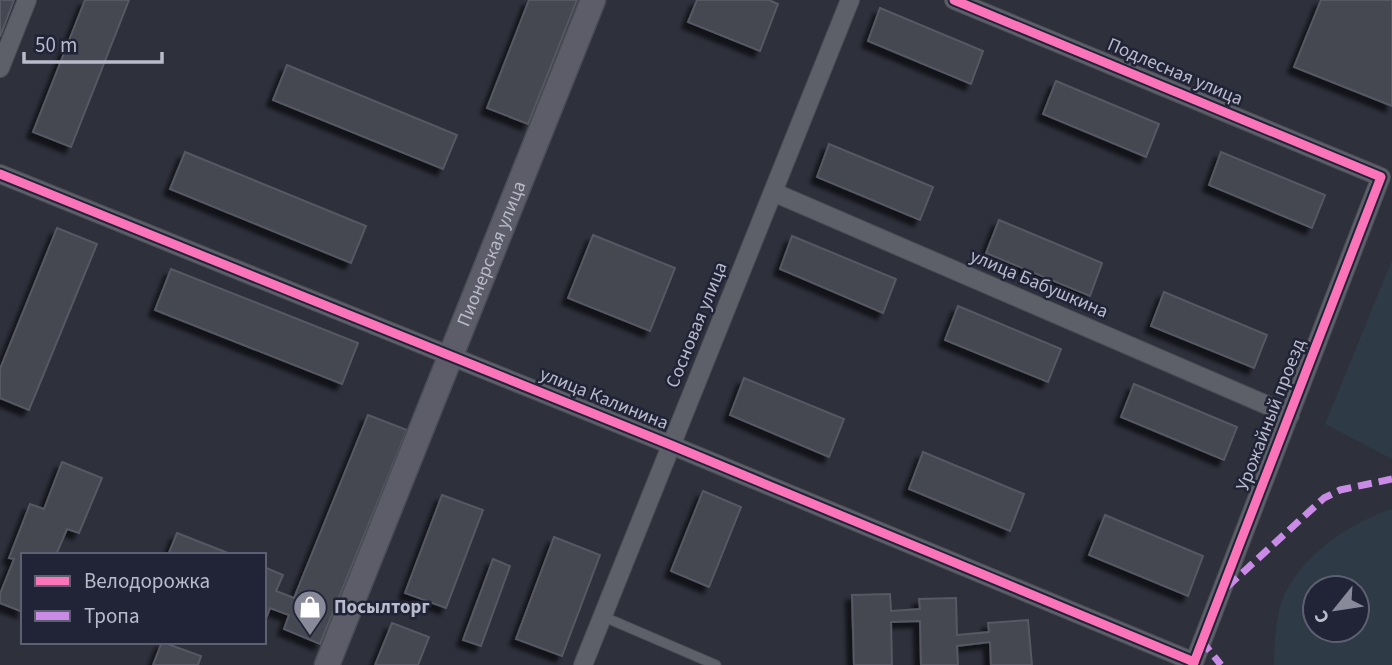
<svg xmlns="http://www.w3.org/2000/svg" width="1392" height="665" font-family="'Source Sans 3',sans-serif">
<defs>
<filter id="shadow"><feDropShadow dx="-6" dy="6" stdDeviation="2" flood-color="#0009"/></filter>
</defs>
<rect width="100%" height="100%" fill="#2e303c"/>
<!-- green -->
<g fill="#2e3a45" fill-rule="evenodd">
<polygon points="1392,260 1392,459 1325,424"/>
<path d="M1392 509V665H1274C1274 647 1275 629 1279 611 1291 562 1347 523 1392 509ZM1357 588V630H1315V588Z"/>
</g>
<!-- building -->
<g fill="#454751" stroke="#565863" stroke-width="2" filter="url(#shadow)">
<polygon points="0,0 14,0 0,37"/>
<polygon points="85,0 129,0 71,147 33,132"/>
<polygon points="529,0 577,0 528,124 487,108"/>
<polygon points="697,0 769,0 778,4 760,51 688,22"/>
<polygon points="1321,0 1392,0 1392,106 1294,67"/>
<polygon points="880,8 983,51 971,84 868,41"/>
<polygon points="287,65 457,135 443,169 273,100"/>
<polygon points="1056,81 1159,124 1146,157 1043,114"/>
<polygon points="829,144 933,187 920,220 817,177"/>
<polygon points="185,152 366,226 351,263 170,189"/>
<polygon points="1221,152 1325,195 1312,228 1209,185"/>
<polygon points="999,220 1102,263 1090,296 986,253"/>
<polygon points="57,228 97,244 29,410 0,398 0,369"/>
<polygon points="593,235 675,268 650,331 568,298"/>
<polygon points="792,236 896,279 883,313 780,269"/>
<polygon points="171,269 358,343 342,384 155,310"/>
<polygon points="1164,292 1267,335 1254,368 1151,326"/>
<polygon points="958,306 1061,349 1048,382 945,340"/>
<polygon points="744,378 844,419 829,457 730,415"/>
<polygon points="1134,384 1237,427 1224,460 1121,417"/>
<polygon points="368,415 407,430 320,644 284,629 289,615 270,608 267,616 264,614 264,567 283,575 276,591 294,598"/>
<polygon points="923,452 1024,494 1010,531 909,489"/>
<polygon points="62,462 102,478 79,533 67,529 56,555 23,555 23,612 0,603 0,594 14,559 9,558 30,504 44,509"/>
<polygon points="703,491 741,507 709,587 671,571"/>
<polygon points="442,495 483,510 446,608 405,593"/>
<polygon points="1105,515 1203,556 1188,596 1089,555"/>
<polygon points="177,533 233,555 168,555"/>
<polygon points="554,537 600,555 562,656 516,639"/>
<polygon points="493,559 510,566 481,646 463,640"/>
<polygon points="890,594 891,611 920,609 919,599 956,598 957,635 989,632 988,623 1028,620 1032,665 991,665 990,642 957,646 958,665 921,665 920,621 891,622 892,665 854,665 852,595"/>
<polygon points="392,623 429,637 418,665 375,665"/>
<polygon points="162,642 201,656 198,665 153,665"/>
</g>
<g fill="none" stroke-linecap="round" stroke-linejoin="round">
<!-- lane casing -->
<g stroke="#4a4c55" stroke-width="11">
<polyline id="lane" points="602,616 716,665"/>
</g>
<!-- street casing -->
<g stroke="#4a4c55" stroke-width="20">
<g id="street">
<polyline points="954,0 1381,177 1193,665"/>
<polyline points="0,68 27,0"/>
<polyline points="0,174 671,445 1194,662"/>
<polyline points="773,192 1290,415"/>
<polyline points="583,665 850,0"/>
</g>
</g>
<!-- secondary casing -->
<g stroke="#4a4c55" stroke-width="27">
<g id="secondary">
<path id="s1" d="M327 665 593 0"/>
</g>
</g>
<!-- lane -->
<use href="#lane" stroke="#5e6069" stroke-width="9"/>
<!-- street -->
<use href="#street" stroke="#5e6069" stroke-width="18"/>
<!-- secondary -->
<use href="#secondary" stroke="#5c5d68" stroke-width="24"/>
<!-- quiet -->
<g stroke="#ca8be6" stroke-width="7" stroke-dasharray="14 7" stroke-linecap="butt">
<polyline points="1227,587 1324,498 1340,490 1392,479"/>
<polyline points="1201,640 1221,665"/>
</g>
<!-- cycleway casing -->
<g stroke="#212337" stroke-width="13">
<g id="cycleway">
<polyline points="954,0 1381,177 1193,665"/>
<polyline points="0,174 671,445 1194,662"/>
</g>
</g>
<!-- cycleway -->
<use href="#cycleway" stroke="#fb73b8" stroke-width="9"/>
</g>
<!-- icons -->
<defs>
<g id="shop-pin" transform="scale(1.75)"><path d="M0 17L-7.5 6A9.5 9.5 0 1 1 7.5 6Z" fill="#888a99" stroke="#212337"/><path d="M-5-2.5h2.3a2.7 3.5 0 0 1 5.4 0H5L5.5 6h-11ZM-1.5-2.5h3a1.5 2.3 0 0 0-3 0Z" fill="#fff"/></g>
</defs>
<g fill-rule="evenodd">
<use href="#shop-pin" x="310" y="607"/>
</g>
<g text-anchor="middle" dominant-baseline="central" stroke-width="5" stroke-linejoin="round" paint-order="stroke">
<!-- street labels -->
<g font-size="19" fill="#b9bbcb" stroke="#212337">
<text transform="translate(1175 72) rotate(23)">Подлесная улица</text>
<text stroke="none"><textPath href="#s1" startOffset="443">Пионерская улица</textPath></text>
<text transform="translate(1039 284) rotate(23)">улица Бабушкина</text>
<text transform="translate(697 325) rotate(-68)">Сосновая улица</text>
<text transform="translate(604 399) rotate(22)">улица Калинина</text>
<text transform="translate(1271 415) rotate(-69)">Урожайный проезд</text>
</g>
<!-- poi labels -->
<g font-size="19" font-weight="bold" fill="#b9bbcb" stroke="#212337" text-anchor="start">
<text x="334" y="607">Посылторг</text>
</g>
</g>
<!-- legend -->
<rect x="21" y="553" width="245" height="91" fill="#212337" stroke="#5e6072" stroke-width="2"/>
<rect x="35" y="576" width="35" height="10" fill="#fb73b8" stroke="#5e6072" stroke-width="2"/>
<text x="84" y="588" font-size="21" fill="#b9bbcb">Велодорожка</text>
<rect x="35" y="611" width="35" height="10" fill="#ca8be6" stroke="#5e6072" stroke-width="2"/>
<text x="84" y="623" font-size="21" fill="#b9bbcb">Тропа</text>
<!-- north arrow -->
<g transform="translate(1336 609) rotate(240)"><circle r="33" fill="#212337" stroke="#5e6072" stroke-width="2"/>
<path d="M0-5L12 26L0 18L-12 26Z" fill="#888a99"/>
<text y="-10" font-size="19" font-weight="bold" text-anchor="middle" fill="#b9bbcb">С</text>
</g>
<!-- scale -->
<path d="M24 52v10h138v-10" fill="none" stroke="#b9bbcb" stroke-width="3.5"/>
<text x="35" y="52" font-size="21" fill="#b9bbcb" stroke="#212337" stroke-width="5" paint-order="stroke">50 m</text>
</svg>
